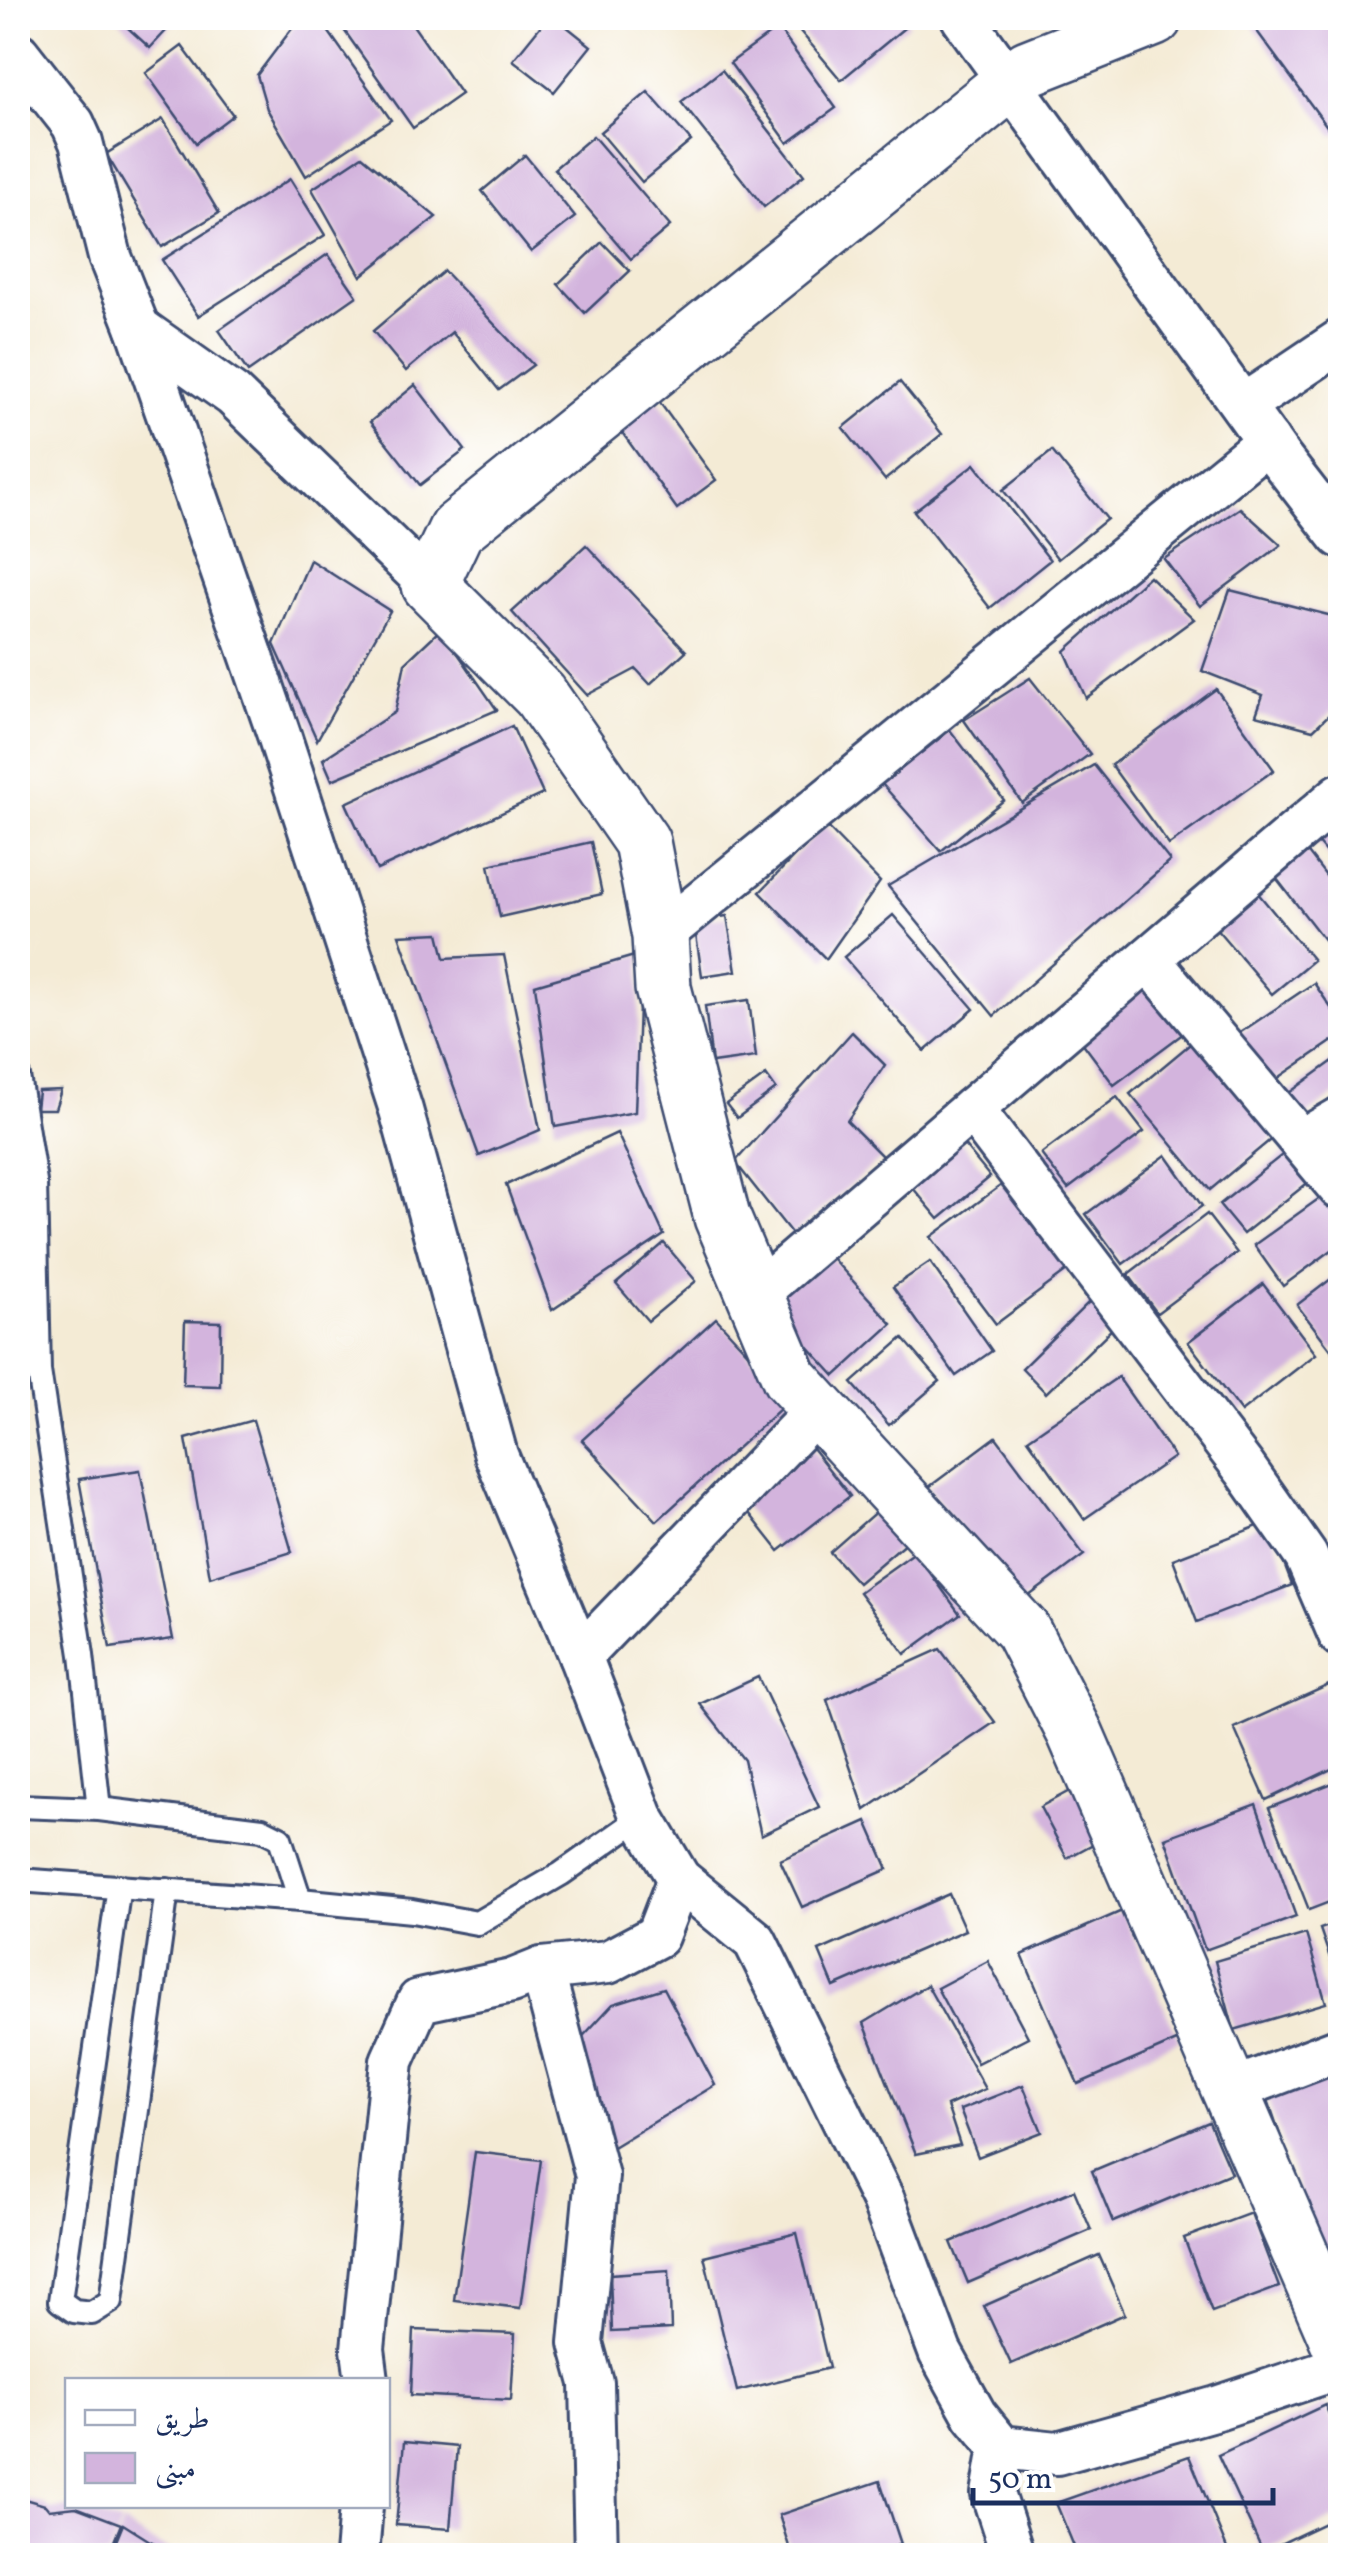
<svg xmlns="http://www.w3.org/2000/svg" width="1358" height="2573" font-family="Vollkorn,Amiri,serif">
<rect width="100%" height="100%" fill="#fff"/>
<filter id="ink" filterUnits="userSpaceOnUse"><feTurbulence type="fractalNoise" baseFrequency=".01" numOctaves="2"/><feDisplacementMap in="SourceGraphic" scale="20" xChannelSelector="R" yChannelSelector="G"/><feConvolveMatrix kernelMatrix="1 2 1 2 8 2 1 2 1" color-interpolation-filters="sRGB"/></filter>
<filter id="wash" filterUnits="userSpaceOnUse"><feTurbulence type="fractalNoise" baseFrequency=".0048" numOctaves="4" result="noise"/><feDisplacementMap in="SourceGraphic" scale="40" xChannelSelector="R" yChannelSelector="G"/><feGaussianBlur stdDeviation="2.25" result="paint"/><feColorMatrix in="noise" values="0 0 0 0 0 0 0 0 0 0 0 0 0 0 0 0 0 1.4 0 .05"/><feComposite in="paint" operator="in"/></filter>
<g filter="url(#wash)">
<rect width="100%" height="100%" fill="#f4ebd5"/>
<g id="blocks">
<!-- building -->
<g fill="#d3b4dd">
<polygon points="117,18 178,18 150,48"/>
<polygon points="300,18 319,18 391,120 306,176 267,109 257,75"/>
<polygon points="361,18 408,18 461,94 413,128 344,30"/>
<polygon points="547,18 556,18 591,46 554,92 513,60"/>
<polygon points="789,18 904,18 909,24 841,80"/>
<polygon points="1262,18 1340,18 1340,132 1334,136 1251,23"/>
<polygon points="778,28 836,108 788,143 730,63"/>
<polygon points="182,46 233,115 196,143 146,73"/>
<polygon points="722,70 804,175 764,207 681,102"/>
<polygon points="648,92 691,141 642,182 600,132"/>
<polygon points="163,119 219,213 162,247 106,154"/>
<polygon points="593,136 670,226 631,259 554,169"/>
<polygon points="525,155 575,217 531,252 482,191"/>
<polygon points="362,156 436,217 361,276 312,189"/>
<polygon points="290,179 325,235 198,316 162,260"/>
<polygon points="602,242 630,271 585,313 558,284"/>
<polygon points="328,254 357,296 248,372 219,330"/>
<polygon points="444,271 533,365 499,390 452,332 406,371 373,331"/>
<polygon points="900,382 942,434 885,480 843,428"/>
<polygon points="415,385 465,450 420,485 370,422"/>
<polygon points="655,396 716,480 677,509 616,424"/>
<polygon points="1052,451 1107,519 1058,559 1003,490"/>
<polygon points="975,464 1050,560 990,608 914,511"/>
<polygon points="1240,508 1281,545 1200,606 1164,559"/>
<polygon points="586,545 686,651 650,684 636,669 587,695 512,612"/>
<polygon points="310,560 390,611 317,740 274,644"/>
<polygon points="1149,576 1194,619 1086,698 1065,651"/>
<polygon points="1230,590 1340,618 1340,704 1313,730 1256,715 1263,695 1202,671"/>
<polygon points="441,629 497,710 332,780 323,759 395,712 405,663"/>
<polygon points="1030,678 1090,754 1022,803 964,720"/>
<polygon points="1216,689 1274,770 1169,845 1111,765"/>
<polygon points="512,726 543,794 377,870 346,803"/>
<polygon points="950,730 1004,800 941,851 882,784"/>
<polygon points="1094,765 1170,861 994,1016 888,886"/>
<polygon points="1340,809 1340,869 1310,834"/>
<polygon points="825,825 880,882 826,959 760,892"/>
<polygon points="591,842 602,894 500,917 489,865"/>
<polygon points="1302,845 1340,894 1340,929 1325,941 1270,870"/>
<polygon points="1257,892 1313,960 1272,994 1215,927"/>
<polygon points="893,915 974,1009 925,1051 844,957"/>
<polygon points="727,916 736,971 702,976 694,921"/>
<polygon points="439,933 445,958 504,955 540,1130 479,1156 399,935"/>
<polygon points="641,954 635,1112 555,1127 535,985"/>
<polygon points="1150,979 1188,1030 1114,1085 1076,1034"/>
<polygon points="1314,983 1340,1021 1340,1036 1268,1085 1235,1036"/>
<polygon points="749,1000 756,1057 712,1063 705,1006"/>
<polygon points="852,1032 885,1065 847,1121 883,1157 792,1234 735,1162"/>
<polygon points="1201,1035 1281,1131 1210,1190 1130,1094"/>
<polygon points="1340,1056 1340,1091 1299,1121 1282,1098"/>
<polygon points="766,1075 776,1089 737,1118 726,1104"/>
<polygon points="61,1090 55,1109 36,1109 38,1091"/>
<polygon points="1117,1097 1144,1132 1068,1189 1041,1154"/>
<polygon points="617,1133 664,1235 552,1310 506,1185"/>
<polygon points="959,1139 990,1177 939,1219 907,1181"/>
<polygon points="1287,1151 1310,1181 1243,1234 1219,1205"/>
<polygon points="1166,1155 1202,1206 1123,1264 1086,1214"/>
<polygon points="1011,1178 1075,1265 996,1324 931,1237"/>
<polygon points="1324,1195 1340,1219 1340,1244 1283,1286 1254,1245"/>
<polygon points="1207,1214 1237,1253 1157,1313 1128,1274"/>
<polygon points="664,1243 696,1281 648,1321 616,1284"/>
<polygon points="823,1248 892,1324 835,1376 766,1300"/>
<polygon points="930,1262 992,1351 956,1376 893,1287"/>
<polygon points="1340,1272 1340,1345 1332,1351 1297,1305"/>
<polygon points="1263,1284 1316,1354 1241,1412 1188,1342"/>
<polygon points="1093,1298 1118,1323 1046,1393 1022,1368"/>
<polygon points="716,1318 791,1399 657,1521 582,1440"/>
<polygon points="185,1321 221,1322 220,1386 183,1385"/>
<polygon points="903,1338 940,1381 889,1425 852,1383"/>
<polygon points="1118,1377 1174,1457 1084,1519 1028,1439"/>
<polygon points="253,1420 292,1552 210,1577 186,1439"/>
<polygon points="996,1437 1084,1555 1017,1605 929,1487"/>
<polygon points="812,1448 850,1496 779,1551 742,1504"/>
<polygon points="140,1470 173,1639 110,1648 79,1479"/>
<polygon points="879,1509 907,1541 858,1583 830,1552"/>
<polygon points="1268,1522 1292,1585 1197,1622 1173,1559"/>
<polygon points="915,1552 960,1614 905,1654 859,1592"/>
<polygon points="940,1649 995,1722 865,1810 827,1700"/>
<polygon points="758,1677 819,1807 761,1835 744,1760 700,1704"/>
<polygon points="1340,1680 1340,1765 1266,1800 1234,1728"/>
<polygon points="1340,1780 1340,1898 1309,1910 1269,1808"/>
<polygon points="1077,1787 1104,1838 1067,1858 1040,1807"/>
<polygon points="1256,1804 1296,1917 1205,1950 1165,1838"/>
<polygon points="867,1821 888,1869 802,1907 780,1860"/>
<polygon points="949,1894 965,1930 834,1987 819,1951"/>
<polygon points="1122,1911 1179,2040 1078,2084 1022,1955"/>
<polygon points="1340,1922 1340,1987 1320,1929"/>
<polygon points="1306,1934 1326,2003 1234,2030 1215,1961"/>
<polygon points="988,1961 1028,2037 977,2063 937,1988"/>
<polygon points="927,1985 985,2089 947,2106 960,2145 916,2154 864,2023"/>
<polygon points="664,1988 715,2085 598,2156 574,2046 613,2004"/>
<polygon points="1340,2068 1340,2299 1337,2300 1266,2094"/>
<polygon points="1023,2085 1042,2132 978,2157 960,2110"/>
<polygon points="1209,2122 1231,2173 1113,2222 1092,2171"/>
<polygon points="475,2152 541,2160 520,2308 454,2300"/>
<polygon points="1074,2190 1091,2230 968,2283 951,2242"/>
<polygon points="1251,2213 1279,2287 1212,2312 1184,2238"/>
<polygon points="797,2233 829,2368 737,2391 704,2256"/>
<polygon points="1099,2255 1125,2314 1011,2364 984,2306"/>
<polygon points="669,2270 671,2329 612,2332 610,2274"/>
<polygon points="414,2330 515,2334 511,2400 411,2395"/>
<polygon points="1325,2405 1340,2440 1340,2516 1263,2552 1218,2455"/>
<polygon points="404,2442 457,2447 450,2529 396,2525"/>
<polygon points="1189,2456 1230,2556 1078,2556 1056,2503"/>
<polygon points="880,2481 901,2544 867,2556 792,2556 779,2515"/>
<polygon points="18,2497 45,2505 49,2510 76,2507 121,2524 108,2556 18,2556"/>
<polygon points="123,2524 150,2541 181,2556 110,2556"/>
</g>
</g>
</g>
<g filter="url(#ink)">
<use href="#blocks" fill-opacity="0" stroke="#3c4b70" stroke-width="2.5"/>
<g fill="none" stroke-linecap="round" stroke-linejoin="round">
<!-- service casing -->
<g stroke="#3c4b70" stroke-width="28">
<g id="service">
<polyline points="18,1076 35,1182 39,1371 82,1655 99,1809"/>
<polyline points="18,1806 99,1809 262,1829 280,1838 300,1900"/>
<polyline points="18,1880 300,1900 412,1911 477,1923 561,1874 642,1817"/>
<polyline points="119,1886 60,2301 74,2311 92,2313 111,2301 167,1890"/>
</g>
</g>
<!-- minor casing -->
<g stroke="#3c4b70" stroke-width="48">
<g id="minor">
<polyline points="963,18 1282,461 1340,536"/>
<polyline points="18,54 73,124 81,142 110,257 138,328 279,735 401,1110 496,1455 580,1656"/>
<polyline points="138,328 233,395 430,585"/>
<polyline points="1243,406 1340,341"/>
<polyline points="660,936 1268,441"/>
<polyline points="1148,959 1340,1188"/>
<polyline points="972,1109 1340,795"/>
<polyline points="1302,1141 1340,1119"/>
<polyline points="755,1295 972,1109 1245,1469 1306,1556 1340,1635"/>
<polyline points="818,1409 580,1656 642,1817 679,1879 755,1941 883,2200 940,2352 975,2415 1001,2447 1057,2453 1217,2408 1340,2367"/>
<polyline points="542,1969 597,2176 581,2343 592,2383 596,2556"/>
<polyline points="1230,2091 1340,2049"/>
<polyline points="367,2380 363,2349 392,2061 419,2001 512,1981 542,1969 608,1962 657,1936 679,1879"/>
<polyline points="1001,2447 993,2494 1013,2556"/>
<polyline points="357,2556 361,2506"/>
</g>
</g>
<!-- tertiary casing -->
<g stroke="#3c4b70" stroke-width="60">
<polyline id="tertiary" points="1154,18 1028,68 456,530 430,585 540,695 642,842 660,936 663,988 722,1217 790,1378 1022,1630 1075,1733 1340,2345"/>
</g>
<!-- service -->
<use href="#service" stroke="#fff" stroke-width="22"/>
<!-- minor -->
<use href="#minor" stroke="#fff" stroke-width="42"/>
<!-- tertiary -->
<use href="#tertiary" stroke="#fff" stroke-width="55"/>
</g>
</g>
<!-- margin -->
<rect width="1358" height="2573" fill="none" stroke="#fff" stroke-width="60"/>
<!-- legend -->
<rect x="65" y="2378" width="325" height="130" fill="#ffffff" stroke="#a4acbf" stroke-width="2.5"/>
<rect x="85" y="2410" width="50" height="15" fill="#ffffff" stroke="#a4acbf" stroke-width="2.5"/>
<text x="155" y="2428" font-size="30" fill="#1b2f5e">طريق</text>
<rect x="85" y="2453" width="50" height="30" fill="#d3b4dd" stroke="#a4acbf" stroke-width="2.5"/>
<text x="155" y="2478" font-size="30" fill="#1b2f5e">مبنى</text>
<!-- scale -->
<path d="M973 2488v15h300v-15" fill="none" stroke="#1b2f5e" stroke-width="5"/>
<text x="988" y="2488" font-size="30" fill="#1b2f5e" stroke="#ffffff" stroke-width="8" paint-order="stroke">50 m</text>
</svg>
